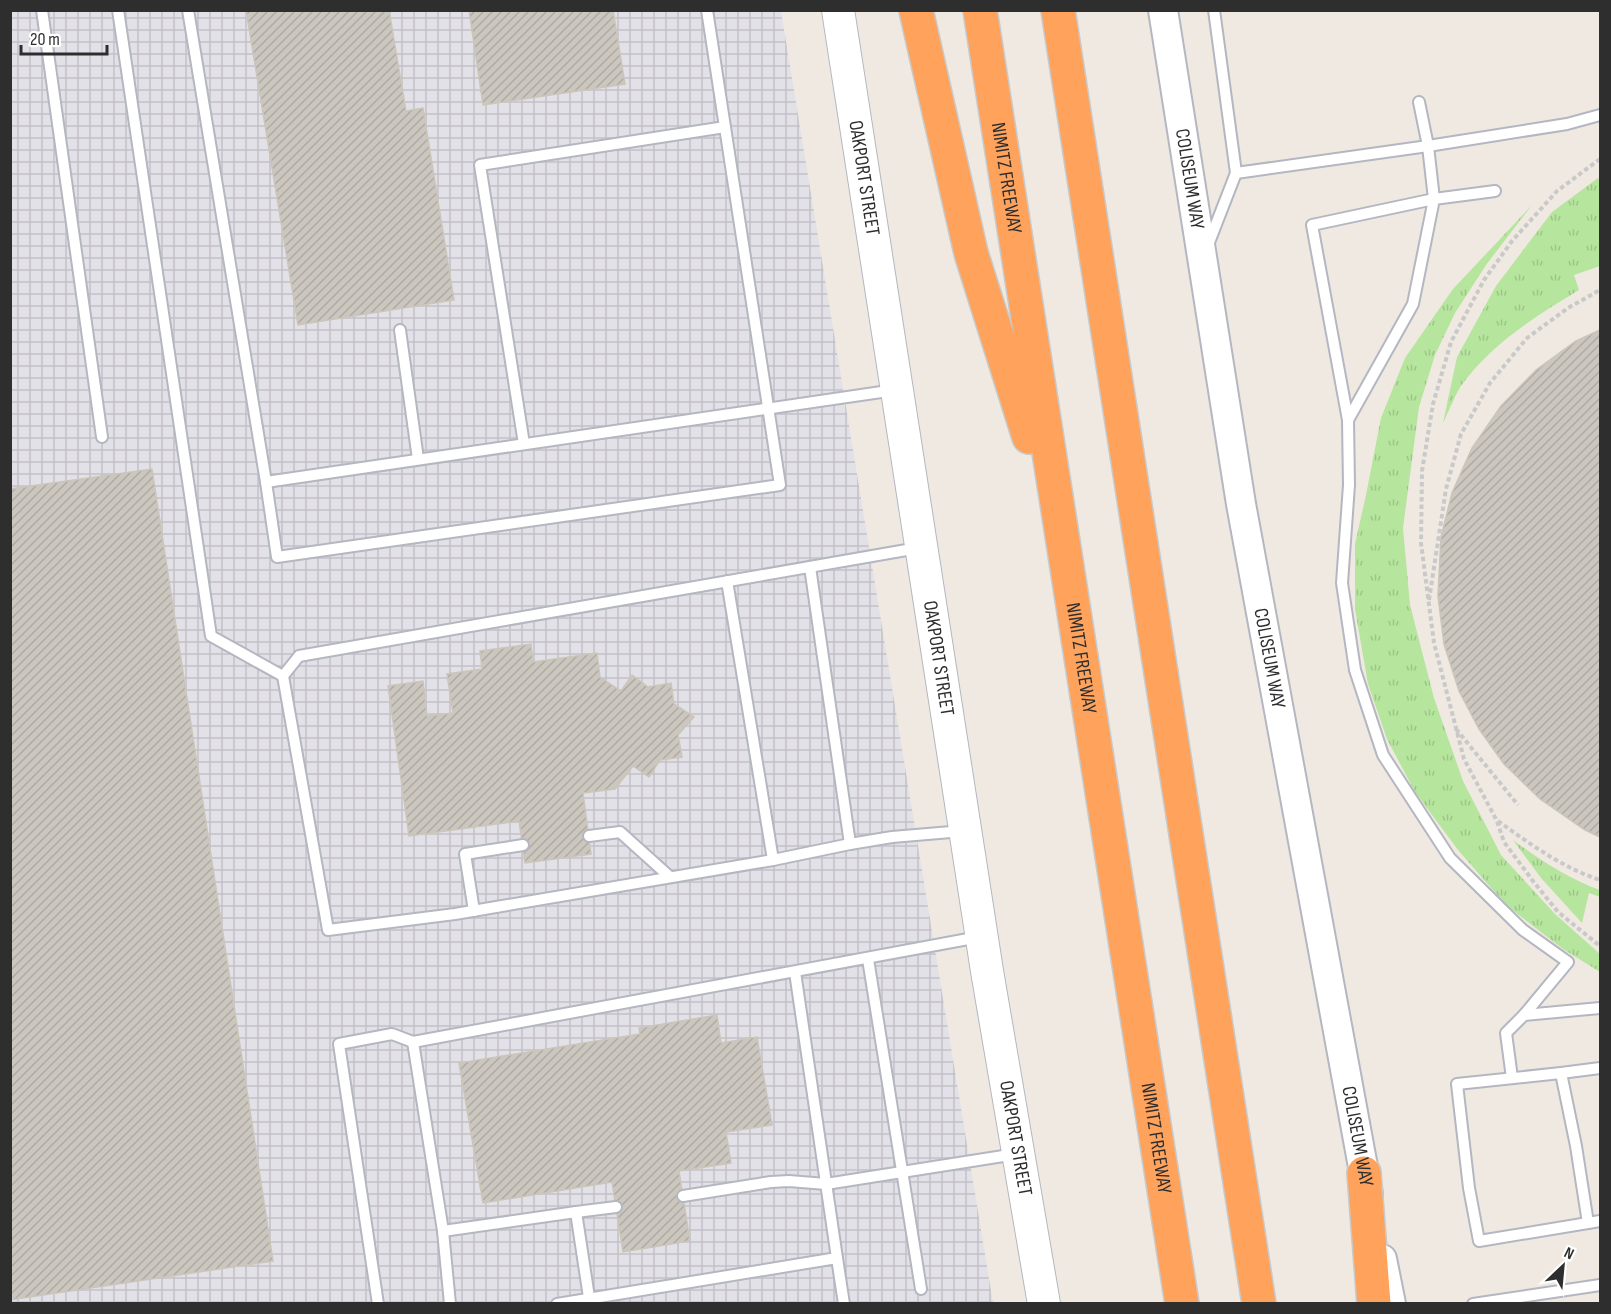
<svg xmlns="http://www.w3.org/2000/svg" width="1611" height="1314" font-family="'Sofia Sans Condensed',sans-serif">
<defs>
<pattern id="industrial-grid" width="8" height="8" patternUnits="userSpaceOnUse" patternTransform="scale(1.5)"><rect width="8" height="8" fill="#e3e1e8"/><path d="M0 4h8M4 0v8" fill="none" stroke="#c3c1c7"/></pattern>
<pattern id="grass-tufts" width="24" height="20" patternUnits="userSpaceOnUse" patternTransform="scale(1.5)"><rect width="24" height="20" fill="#b6e59e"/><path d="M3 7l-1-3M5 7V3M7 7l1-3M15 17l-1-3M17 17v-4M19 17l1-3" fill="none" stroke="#9dc588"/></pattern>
<pattern id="building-hatch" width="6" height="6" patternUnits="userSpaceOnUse" patternTransform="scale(1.5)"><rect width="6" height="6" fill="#cbc7bf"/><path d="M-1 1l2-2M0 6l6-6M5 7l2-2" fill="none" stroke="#afaba4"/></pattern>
</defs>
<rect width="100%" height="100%" fill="#efe9e1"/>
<!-- industrial -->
<polygon fill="url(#industrial-grid)" points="10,11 781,11 993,1303 11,1303"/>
<!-- grass -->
<g fill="url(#grass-tufts)">
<path d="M1598 178 1600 181V266L1574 275 1579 290C1536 316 1491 344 1461 386 1454 397 1449 411 1443 423L1457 357 1496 286 1552 212Z"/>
<polygon points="1532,205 1486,265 1455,313 1435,355 1419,407 1403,528 1410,605 1434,698 1463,781 1501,855 1555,914 1600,954 1600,972 1563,949 1506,905 1458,850 1415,792 1387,739 1368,684 1355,609 1355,544 1366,495 1381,418 1405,358 1453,289"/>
<path d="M1513 840C1540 860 1569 879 1600 890V897L1589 893 1582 923 1541 878Z"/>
</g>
<!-- building -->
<g fill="url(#building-hatch)" stroke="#cbc5ba" stroke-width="1.5">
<polygon points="246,10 389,10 406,111 423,108 454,300 298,325"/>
<polygon points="469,10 613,10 625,84 483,105"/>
<polygon points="1600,330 1600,837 1585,830 1540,799 1504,764 1479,729 1459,691 1444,644 1438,596 1441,537 1452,493 1472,448 1501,406 1536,370 1576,341"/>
<polygon points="152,469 273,1261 10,1300 10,489"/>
<polygon points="531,644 533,662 597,653 600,677 621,691 632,675 648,687 671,683 674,704 694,717 678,735 682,757 660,760 649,777 633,766 615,789 583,793 591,854 525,863 519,821 409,836 388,686 423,681 427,716 453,713 447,674 482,669 480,651"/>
<polygon points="717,1015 721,1043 757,1037 772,1125 726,1132 731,1163 679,1171 690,1241 623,1252 612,1182 483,1203 459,1063 640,1034 639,1028"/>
</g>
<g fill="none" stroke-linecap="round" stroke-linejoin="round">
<!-- service casing -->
<g stroke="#b4b7c1" stroke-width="14">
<g id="service">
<polyline points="42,10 102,437"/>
<polyline points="118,10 211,636 283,676"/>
<polyline points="188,10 266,482 895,390"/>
<polyline points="1419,102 1428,146 1434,199 1312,225 1348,420 1413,304 1434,199 1495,191"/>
<polyline points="1236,173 1428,146 1567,124 1600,115"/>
<polyline points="1208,245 1236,173 1214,10"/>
<polyline points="400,330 418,459"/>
<polyline points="1348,420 1349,485 1342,583 1355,670 1383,755 1450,858 1523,930 1568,962 1524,1015"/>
<polyline points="524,444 480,165 725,127"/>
<polyline points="266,482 277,557 780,485 707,10"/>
<polyline points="727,581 773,860 455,914 328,930 283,676 299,656 918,548"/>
<polyline points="589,836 620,832 670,877"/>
<polyline points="850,844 892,837 963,831"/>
<polyline points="773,860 850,844 810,567"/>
<polyline points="474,911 465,854 523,845"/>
<polyline points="868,959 921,1289"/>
<polyline points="1561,1073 1457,1084 1469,1188 1479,1241 1600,1221"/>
<polyline points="1512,1078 1506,1033 1524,1015 1600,1008"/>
<polyline points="683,1196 771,1182 789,1181 826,1184 1016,1154"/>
<polyline points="576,1212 616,1207"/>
<polyline points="1588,1223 1576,1146 1561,1073 1600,1068"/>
<polyline points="443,1231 576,1212 590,1304"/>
<polyline points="837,1258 844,1304"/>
<polyline points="378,1304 339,1044 392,1034 413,1042"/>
<polyline points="450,1304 443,1231 413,1042 979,937"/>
<polyline points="557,1304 837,1258 795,972"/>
<polyline points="1473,1304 1600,1285"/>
</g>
</g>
<!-- tertiary casing -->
<g stroke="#b4b7c1" stroke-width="32">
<g id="tertiary">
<path id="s1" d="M1163 10 1241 504 1368 1194"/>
<polyline points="1382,1259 1391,1304"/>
</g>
</g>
<!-- secondary casing -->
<g stroke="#b4b7c1" stroke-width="34">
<g id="secondary">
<path id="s2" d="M838 10 987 971 1044 1304"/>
</g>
</g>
<!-- motorway casing -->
<g stroke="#c9c9c9" stroke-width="36">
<g id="motorway">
<polyline points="916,10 971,253 1029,437"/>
<path id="s3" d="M980 10 1182 1304"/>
<polyline points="1058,10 1259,1304"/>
<polyline points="1364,1173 1374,1304"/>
</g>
</g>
<!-- path -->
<g stroke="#c9c9c9" stroke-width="4" stroke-dasharray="4.5 3" stroke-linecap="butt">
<polyline points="1600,159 1557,191 1512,241 1484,280 1451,342 1433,404 1422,471 1421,543 1434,643 1464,759 1497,821 1504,842 1533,881 1558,912 1600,946"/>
<polyline points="1429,600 1446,489 1461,434 1490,383 1527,338 1568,308 1600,290"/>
<polyline points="1456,729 1518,805"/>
<path d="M1498 821C1530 844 1563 868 1600 880"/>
</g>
<!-- service -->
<use href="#service" stroke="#fff" stroke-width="10"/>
<!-- tertiary -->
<use href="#tertiary" stroke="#fff" stroke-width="28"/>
<!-- secondary -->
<use href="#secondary" stroke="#fff" stroke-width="32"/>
<!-- motorway -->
<use href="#motorway" stroke="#ffa35c" stroke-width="33"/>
</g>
<g text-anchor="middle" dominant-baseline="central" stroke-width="4.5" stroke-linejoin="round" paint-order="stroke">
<!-- street labels -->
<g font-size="20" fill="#2e2e2e" stroke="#fff">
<text stroke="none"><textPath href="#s2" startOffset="170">OAKPORT STREET</textPath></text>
<text stroke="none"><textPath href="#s3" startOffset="170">NIMITZ FREEWAY</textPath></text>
<text stroke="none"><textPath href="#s1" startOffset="171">COLISEUM WAY</textPath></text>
<text stroke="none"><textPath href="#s2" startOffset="656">OAKPORT STREET</textPath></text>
<text stroke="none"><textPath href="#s3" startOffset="656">NIMITZ FREEWAY</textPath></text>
<text stroke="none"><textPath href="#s1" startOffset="657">COLISEUM WAY</textPath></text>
<text stroke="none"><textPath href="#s1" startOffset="1143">COLISEUM WAY</textPath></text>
<text stroke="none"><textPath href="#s2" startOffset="1142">OAKPORT STREET</textPath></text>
<text stroke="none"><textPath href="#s3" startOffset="1142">NIMITZ FREEWAY</textPath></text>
</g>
</g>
<!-- border -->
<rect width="1611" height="1314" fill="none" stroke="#2e2e2e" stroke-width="24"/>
<!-- north arrow -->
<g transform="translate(1563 1266) rotate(26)" stroke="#ffffff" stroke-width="4.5" paint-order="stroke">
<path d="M0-4.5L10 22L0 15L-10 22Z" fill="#2e2e2e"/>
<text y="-9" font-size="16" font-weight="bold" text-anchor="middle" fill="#2e2e2e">N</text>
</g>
<!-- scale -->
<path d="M21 45v9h86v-9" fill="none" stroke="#2e2e2e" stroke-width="3"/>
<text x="30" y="45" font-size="18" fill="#2e2e2e" stroke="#ffffff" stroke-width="4.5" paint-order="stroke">20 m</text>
</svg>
